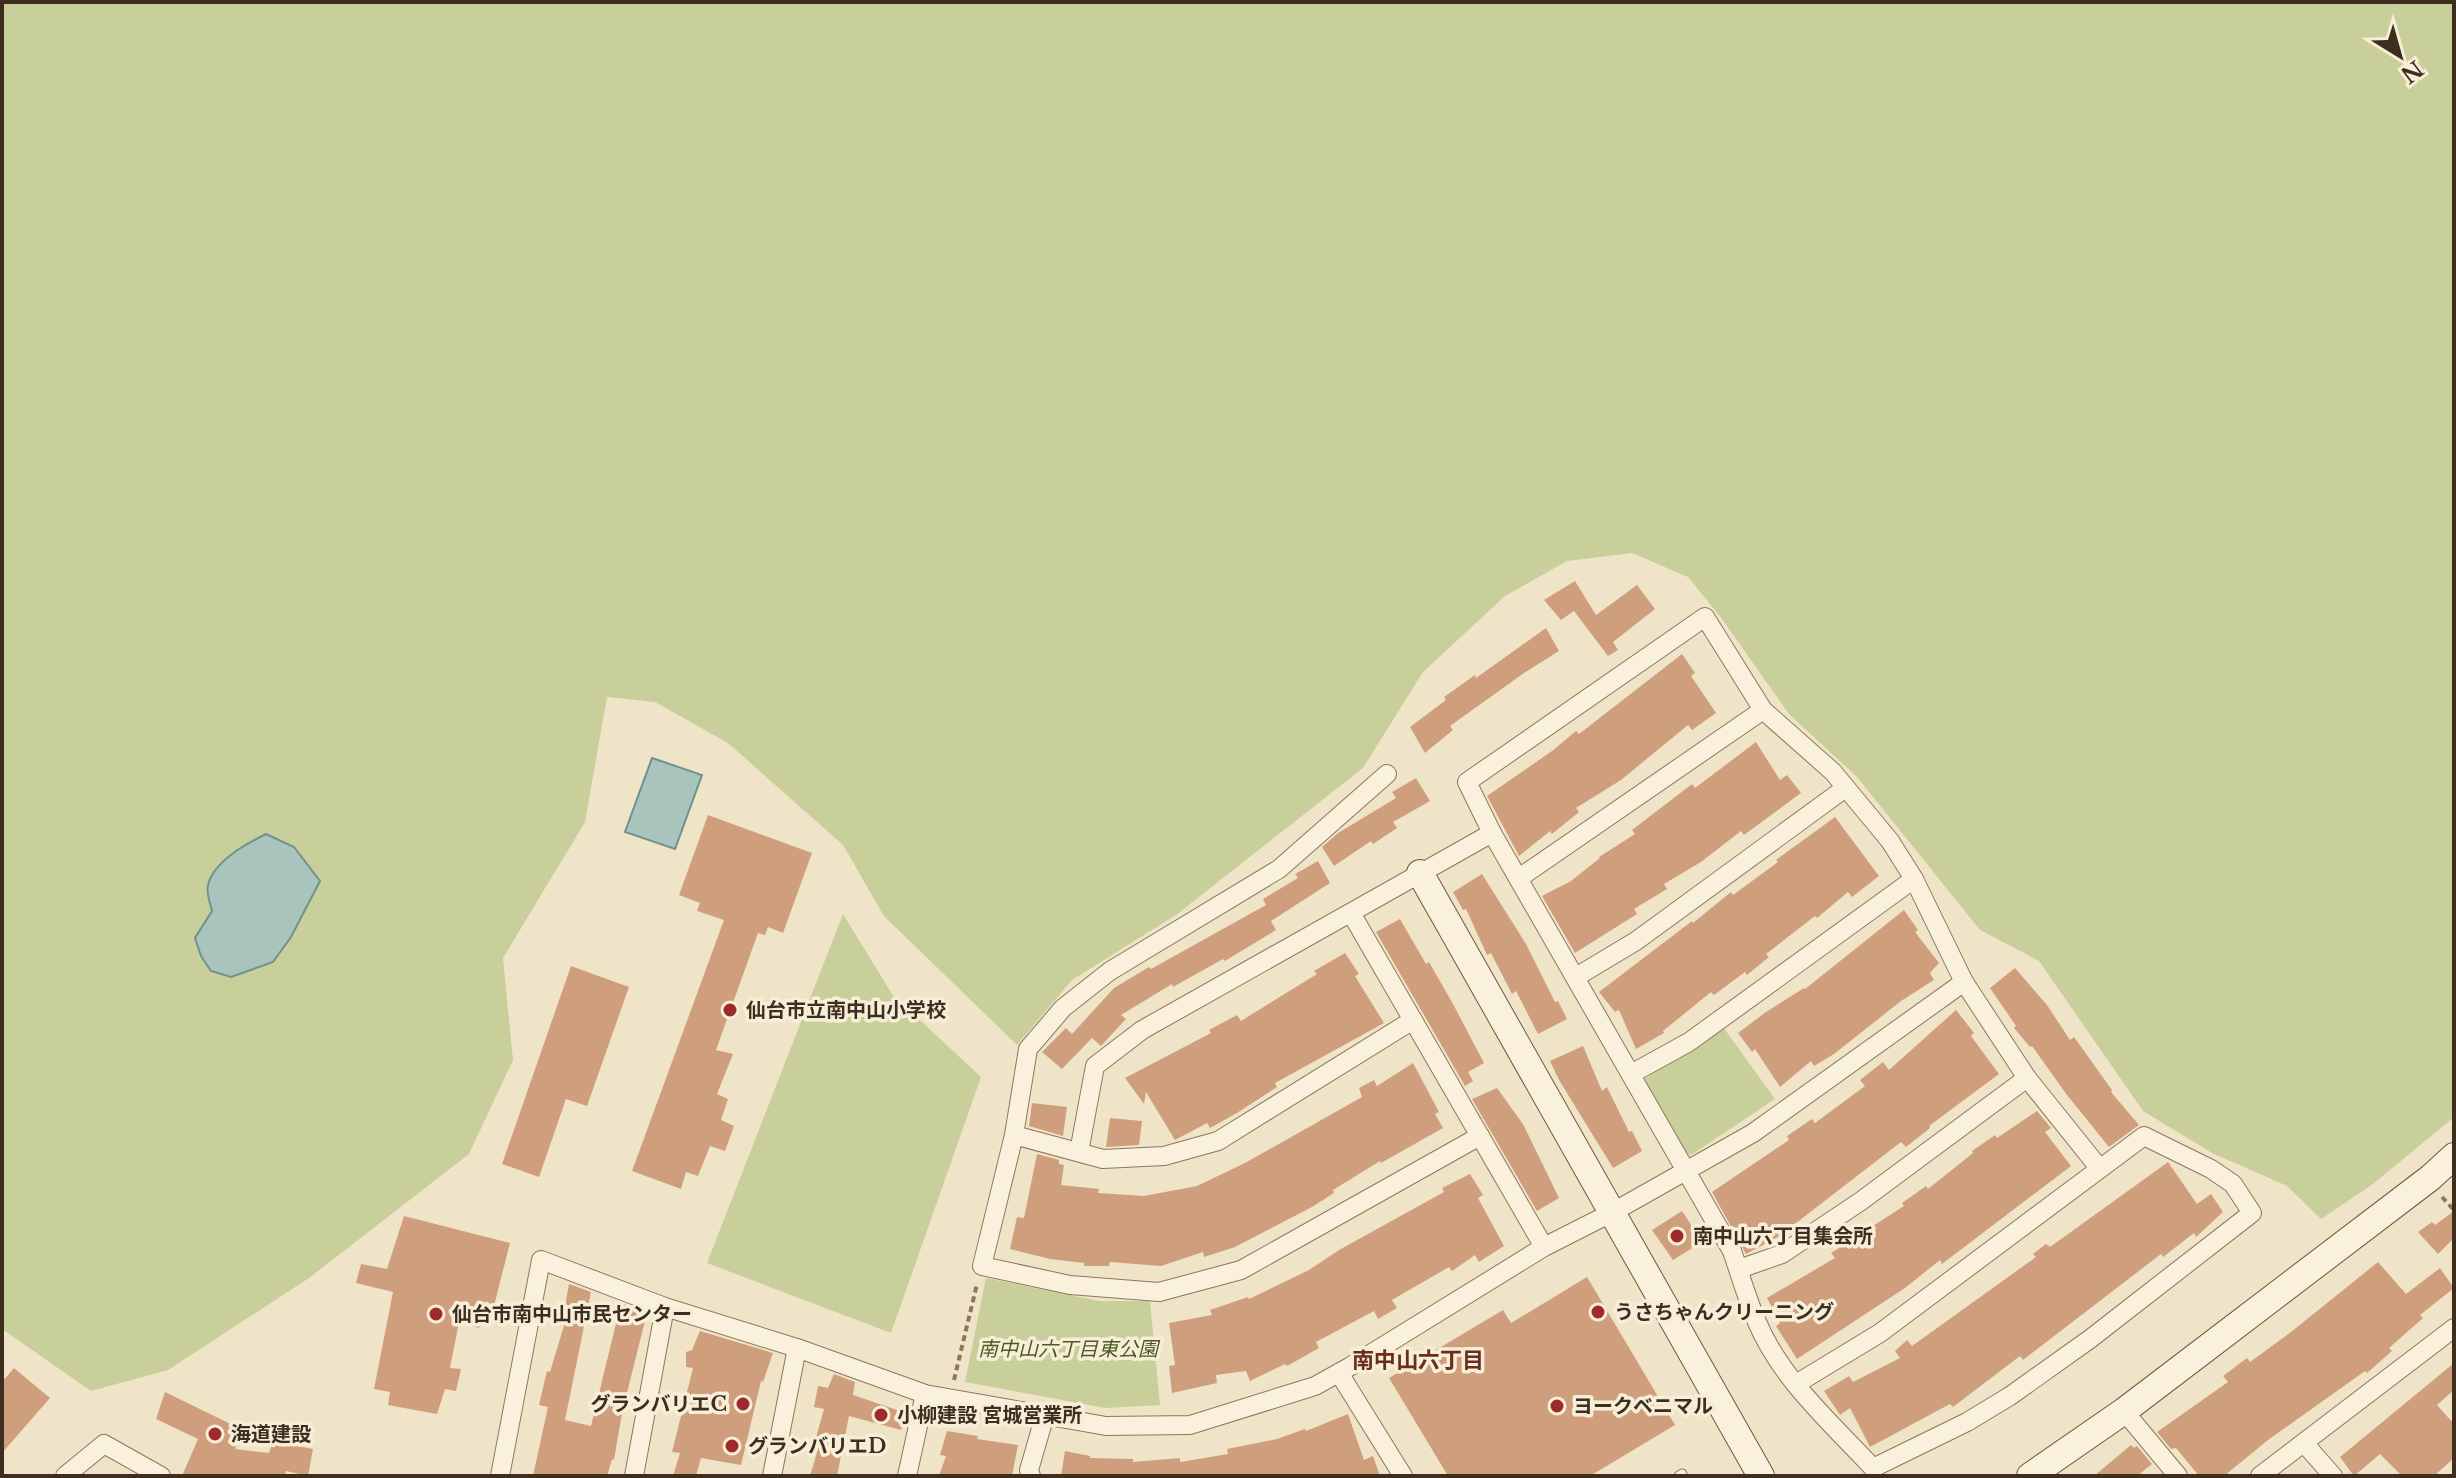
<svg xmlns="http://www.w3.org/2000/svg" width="2456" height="1478" font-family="'Libre Baskerville','Noto Sans JP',serif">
<rect width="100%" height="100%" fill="#f0e4c8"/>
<!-- green -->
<g fill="#c9cf9b">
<polygon points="2,2 2454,2 2454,1117 2373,1184 2321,1219 2287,1186 2212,1153 2143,1111 2039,961 1980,930 1857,777 1789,714 1722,619 1688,577 1632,553 1567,561 1505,596 1423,672 1363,768 1176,915 1072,980 1017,1045 884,916 843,845 728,743 655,702 607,697 585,822 503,958 513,1060 469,1154 309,1278 168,1370 91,1391 2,1329"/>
<polygon points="843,914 892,994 981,1077 891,1333 707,1263"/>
<polygon points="1723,1027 1775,1099 1691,1155 1681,1153 1644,1087 1645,1079"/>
<polygon points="986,1278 1099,1301 1150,1301 1160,1405 1105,1408 965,1382"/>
</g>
<!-- water -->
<g fill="#a9c4bc" stroke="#6f938a" stroke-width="2">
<polygon points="652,758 702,775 675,849 625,832"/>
<path d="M266 834 294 847 320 881 291 937 273 962 231 977 211 971 201 956 195 938 212 911C210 903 206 893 208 885 214 861 246 844 266 834Z"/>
</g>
<!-- building -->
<g fill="#cf9f7d">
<polygon points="1575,581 1596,615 1637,585 1655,609 1613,642 1618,650 1608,656 1574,611 1561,620 1544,600"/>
<polygon points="1546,628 1559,651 1524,673 1450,726 1453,730 1425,753 1410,727 1446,700 1444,697 1475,675 1476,678"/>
<polygon points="1682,654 1695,673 1691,676 1716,713 1692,730 1688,725 1621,780 1576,808 1579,812 1552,834 1550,831 1519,856 1487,796 1552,751 1576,731 1579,734"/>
<polygon points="1756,742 1780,780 1787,775 1801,793 1744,835 1741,831 1701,862 1664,884 1667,889 1634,909 1637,914 1575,953 1542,896 1571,881 1600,858 1599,857 1635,834 1632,830 1692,784 1695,788"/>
<polygon points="1416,778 1430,801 1393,822 1397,828 1373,844 1371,841 1334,866 1322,847 1338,833 1396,798 1392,792"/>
<polygon points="708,815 812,853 783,933 768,927 765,935 758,933 716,1050 733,1054 717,1094 728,1099 721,1120 734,1126 725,1151 710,1146 698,1176 686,1172 681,1189 632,1171 724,920 697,911 700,903 679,895"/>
<polygon points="1835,817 1879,876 1852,897 1848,892 1817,918 1815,916 1766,954 1769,957 1747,975 1745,972 1714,995 1711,992 1663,1031 1664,1033 1636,1049 1619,1010 1615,1012 1599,992 1692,921 1693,923 1731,892 1733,895 1778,862 1776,860"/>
<polygon points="1318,861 1330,883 1271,921 1276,930 1225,961 1223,959 1173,987 1172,984 1121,1015 1126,1019 1101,1046 1092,1038 1062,1069 1042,1052 1066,1028 1072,1034 1114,988 1149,967 1151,969 1266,905 1263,899 1298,878 1295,874"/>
<polygon points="1482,874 1526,944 1555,1002 1558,1001 1567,1019 1538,1034 1516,991 1512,994 1491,953 1487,955 1466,909 1463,910 1453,892"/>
<polygon points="1904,910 1918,930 1915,932 1939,963 1930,973 1934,980 1901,1001 1834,1054 1814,1066 1811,1061 1780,1087 1755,1049 1752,1052 1738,1033 1766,1012 1804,988 1805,989"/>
<polygon points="1400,919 1426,964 1429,962 1453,1004 1484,1063 1468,1072 1473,1081 1465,1086 1376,932"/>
<polygon points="1345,953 1359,974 1355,976 1384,1023 1275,1083 1277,1087 1237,1113 1210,1128 1207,1123 1175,1140 1146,1092 1144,1104 1125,1078 1211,1033 1209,1030 1237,1015 1241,1021 1317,974 1314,971"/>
<polygon points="571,966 629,987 587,1106 566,1099 539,1177 502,1164"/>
<polygon points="2015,968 2047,1005 2070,1040 2074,1037 2112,1090 2111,1092 2139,1125 2109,1147 2067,1095 2032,1046 2030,1047 2014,1028 2016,1026 1990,988"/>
<polygon points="1956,1010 1974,1033 1971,1036 1999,1074 1929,1126 1930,1128 1906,1147 1901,1142 1778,1237 1746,1254 1712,1192 1789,1140 1787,1136 1812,1119 1815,1123 1865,1086 1860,1080 1883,1062 1889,1070"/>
<polygon points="1583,1046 1602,1091 1607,1087 1629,1132 1632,1131 1642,1151 1613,1168 1559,1080 1550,1061"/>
<polygon points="1413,1063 1439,1112 1435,1114 1443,1128 1381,1163 1380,1161 1333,1190 1334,1193 1312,1207 1235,1247 1204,1257 1203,1252 1161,1266 1110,1262 1109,1266 1084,1266 1084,1263 1050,1259 1010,1249 1017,1217 1024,1218 1037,1154 1059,1160 1059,1164 1064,1165 1061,1185 1099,1189 1098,1193 1144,1196 1197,1186 1245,1163 1362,1097 1359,1088 1374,1080 1377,1086"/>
<polygon points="1497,1088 1523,1124 1559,1198 1537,1211 1472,1099"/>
<polygon points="1032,1103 1067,1107 1063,1136 1029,1126"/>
<polygon points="2037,1111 2051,1128 2045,1132 2071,1166 1942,1264 1940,1260 1905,1288 1797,1359 1776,1326 1780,1323 1767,1298 1835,1258 1831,1253 1904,1206 1902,1203 1926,1186 1928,1189 1973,1153 1972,1151 1995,1135 1997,1138"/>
<polygon points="1110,1118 1142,1121 1139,1145 1106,1147"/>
<polygon points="2168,1162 2197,1204 2211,1194 2223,1212 2196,1237 2194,1233 2163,1257 2161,1254 2023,1360 2020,1356 1953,1407 1950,1404 1870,1447 1850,1408 1840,1415 1824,1391 1849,1376 1853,1382 1900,1358 1895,1351 1907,1340 1912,1346 2036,1257 2033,1254 2046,1244 2050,1247"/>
<polygon points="1470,1174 1483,1195 1478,1198 1504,1246 1479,1262 1475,1255 1452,1271 1449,1267 1392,1300 1397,1308 1378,1319 1374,1311 1316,1342 1319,1348 1287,1366 1285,1364 1250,1381 1246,1371 1216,1375 1217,1383 1172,1393 1169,1366 1175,1365 1169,1323 1212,1315 1210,1310 1248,1297 1249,1299 1309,1270 1339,1250 1444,1192 1442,1188"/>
<polygon points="1682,1211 1702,1242 1673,1260 1652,1230"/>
<polygon points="2454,1211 2454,1238 2438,1254 2418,1232 2432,1222 2435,1225"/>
<polygon points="404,1216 510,1243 494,1306 486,1301 479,1328 459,1322 450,1368 461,1369 456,1391 445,1389 437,1414 388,1405 390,1392 374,1389 393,1292 356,1283 361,1264 387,1269"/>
<polygon points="2378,1262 2406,1294 2440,1268 2454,1288 2420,1315 2423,1318 2389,1348 2392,1351 2367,1373 2365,1371 2268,1440 2224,1476 2199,1476 2176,1448 2171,1449 2157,1432 2228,1382 2223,1376 2247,1358 2250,1362 2291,1332"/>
<polygon points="1587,1277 1675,1425 1590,1476 1448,1476 1389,1378 1503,1310 1511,1323"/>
<polygon points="569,1284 591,1292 565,1420 591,1426 621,1303 647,1313 622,1413 614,1460 612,1459 607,1476 533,1476 548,1407 539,1405 547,1371 550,1372 566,1319 563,1318"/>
<polygon points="700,1331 773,1353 763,1382 761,1381 741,1465 701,1458 696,1476 673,1476 680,1453 672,1452 693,1368 686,1367 686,1352 692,1350"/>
<polygon points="2454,1363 2454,1390 2437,1405 2454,1424 2454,1458 2434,1476 2402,1476 2380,1454 2354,1476 2340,1457"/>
<polygon points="14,1368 50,1398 2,1453 2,1382"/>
<polygon points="834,1374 855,1382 853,1395 906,1413 901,1430 849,1416 837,1476 810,1476 818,1449 813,1448 824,1409 814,1407 818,1386 828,1388"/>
<polygon points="165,1392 243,1430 235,1449 269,1453 273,1441 313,1449 308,1476 286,1471 285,1476 182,1476 198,1439 156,1419"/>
<polygon points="1348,1414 1364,1460 1373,1456 1380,1476 1061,1476 1065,1451 1090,1456 1090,1458 1133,1459 1133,1462 1180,1458 1180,1462 1228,1454 1227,1449 1277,1439 1305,1429 1306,1431"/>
<polygon points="947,1431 978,1436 977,1439 1018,1445 1012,1476 939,1476 946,1456 940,1455"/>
<polygon points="2131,1445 2134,1448 2137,1446 2152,1464 2137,1476 2094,1476"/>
</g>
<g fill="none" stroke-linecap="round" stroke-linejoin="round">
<!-- lane casing -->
<g stroke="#8d765c" stroke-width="11">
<polyline id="lane" points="1679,1476 1682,1474"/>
</g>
<!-- street casing -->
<g stroke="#8d765c" stroke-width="20">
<g id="street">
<polyline points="1387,774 1279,869 1110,971 1063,1008 1028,1049 1014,1135 982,1266 1070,1285 1159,1292 1241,1270 1480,1136"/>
<polyline points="1519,878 1763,710"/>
<polyline points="1351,913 1544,1247"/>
<polyline points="1576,977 1636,941 1844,789"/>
<polyline points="1631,1074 1689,1042 1914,879"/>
<polyline points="1014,1135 1103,1159 1164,1156 1218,1141 1413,1020"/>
<polyline points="1079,1152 1095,1066 1142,1030 1492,833"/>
<polyline points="1739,1269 1782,1254 1861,1201 2027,1078"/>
<polyline points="1339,1373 1403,1476"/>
<path d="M1796 1384 1880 1333 2144 1136 2211 1169 2233 1184 2252 1213 2090 1339 2010 1396 1967 1422 1873 1468C1831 1423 1781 1379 1757 1322 1747 1299 1740 1274 1732 1251L1492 833 1467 782 1705 617 1763 710 1833 772 1890 841 1914 879 1964 982 2027 1078 2100 1169"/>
<polyline points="2124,1411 2178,1476"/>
<polyline points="2304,1443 2333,1476"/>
<polyline points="65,1476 104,1444 161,1476"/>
<polyline points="500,1476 541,1260 665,1307 797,1348 925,1394 1106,1426 1190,1425 1315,1386 1351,1366 1544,1247 1613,1212 1753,1133 1964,982"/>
<polyline points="634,1476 665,1307"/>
<polyline points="772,1476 797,1348"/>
<polyline points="907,1476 925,1394"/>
<polyline points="1031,1476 1029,1470 1045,1415"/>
<polyline points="2260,1476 2454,1328"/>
</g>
</g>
<!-- secondary casing -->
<g stroke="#6f573f" stroke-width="28">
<g id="secondary">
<polyline points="1420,873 1761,1476"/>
<polyline points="2030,1476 2124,1411 2430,1178 2454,1156"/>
</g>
</g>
<!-- path -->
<g stroke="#8d765c" stroke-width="4" stroke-dasharray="6 4" stroke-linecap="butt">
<polyline points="2442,1197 2454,1210"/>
<polyline points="954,1380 977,1284"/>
</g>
<!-- lane -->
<use href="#lane" stroke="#faf1dc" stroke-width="9"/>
<!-- street -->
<use href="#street" stroke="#faf1dc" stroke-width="18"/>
<!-- secondary -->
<use href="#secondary" stroke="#faf1dc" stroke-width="26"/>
</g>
<!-- markers -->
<g fill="#9e2a2b" stroke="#f7eed8" stroke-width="3">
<circle cx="730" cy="1010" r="8"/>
<circle cx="1677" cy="1236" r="8"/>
<circle cx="1598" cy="1312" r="8"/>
<circle cx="436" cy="1314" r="8"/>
<circle cx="743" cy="1404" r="8"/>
<circle cx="1557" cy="1406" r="8"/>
<circle cx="881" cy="1415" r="8"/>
<circle cx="215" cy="1434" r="8"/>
<circle cx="732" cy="1446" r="8"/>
</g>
<g text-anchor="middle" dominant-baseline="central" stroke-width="7" stroke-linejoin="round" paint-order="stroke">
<!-- poi labels -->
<g font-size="20" font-weight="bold" fill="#3d2e20" stroke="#f7eed8" text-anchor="start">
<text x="746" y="1010">仙台市立南中山小学校</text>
<text x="1693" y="1236">南中山六丁目集会所</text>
<text x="1614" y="1312">うさちゃんクリーニング</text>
<text x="452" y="1314">仙台市南中山市民センター</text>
<text x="727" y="1404" text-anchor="end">グランバリエC</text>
<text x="1573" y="1406">ヨークベニマル</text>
<text x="897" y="1415">小柳建設 宮城営業所</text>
<text x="231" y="1434">海道建設</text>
<text x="748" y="1446">グランバリエD</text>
</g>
<!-- park labels -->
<g font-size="20" font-style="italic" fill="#4d5a26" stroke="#f7eed8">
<text x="1068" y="1349">南中山六丁目東公園</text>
</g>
<!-- neighbourhood labels -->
<g font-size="22" font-weight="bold" fill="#6b2e1e" stroke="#f7eed8">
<text x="1418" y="1360">南中山六丁目</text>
</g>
</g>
<!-- border -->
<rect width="2456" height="1478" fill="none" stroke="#3d2e20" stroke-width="8"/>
<!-- north arrow -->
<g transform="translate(2400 56) rotate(143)" stroke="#f7eed8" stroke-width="6" paint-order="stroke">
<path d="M0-6L14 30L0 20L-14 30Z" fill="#3d2e20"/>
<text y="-12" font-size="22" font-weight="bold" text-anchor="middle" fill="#3d2e20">N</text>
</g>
</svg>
